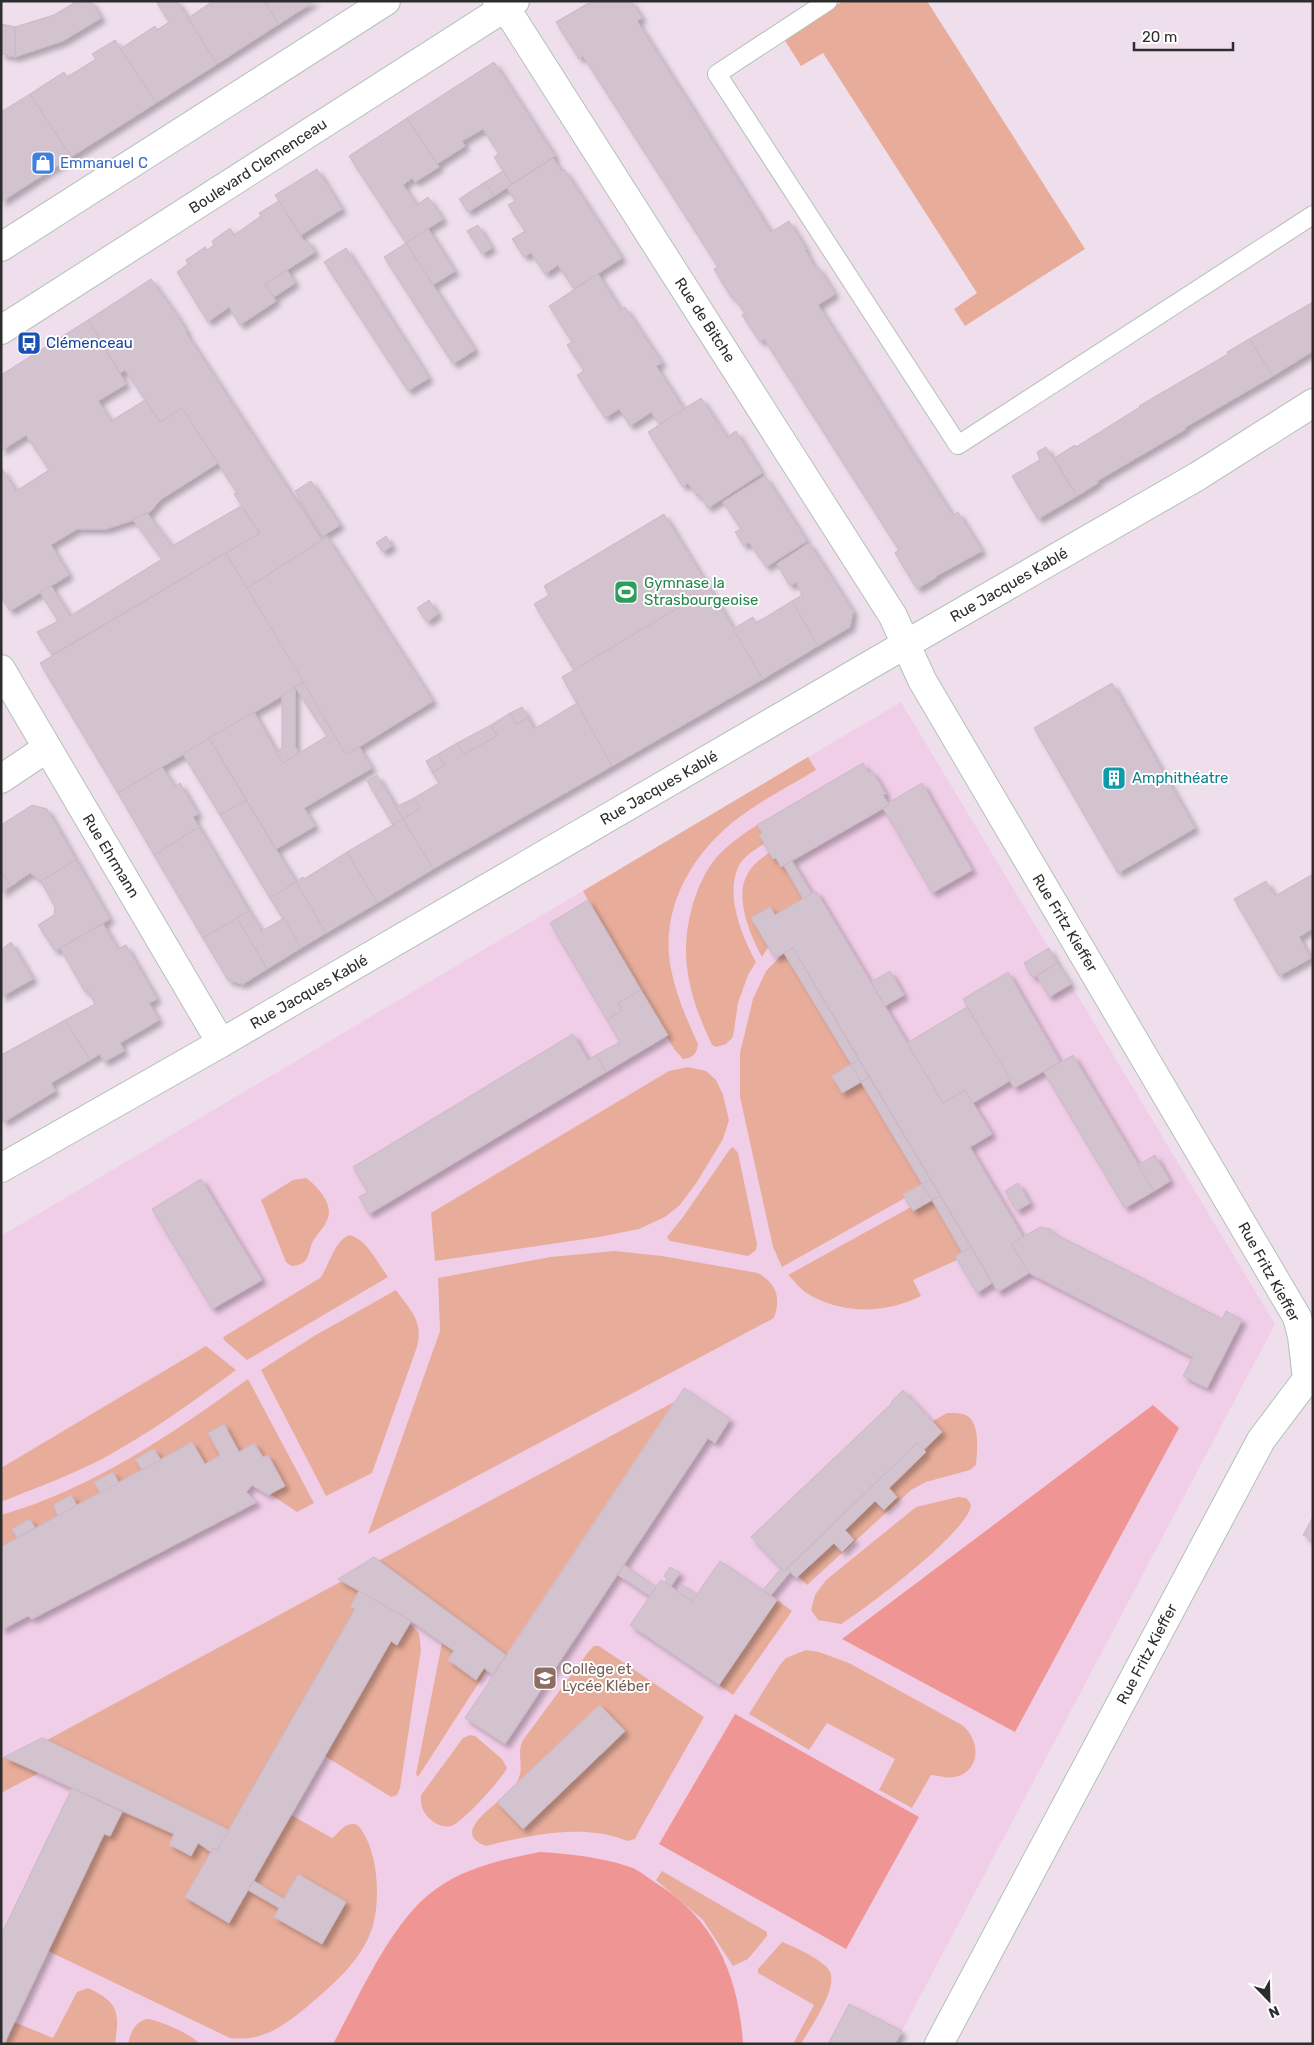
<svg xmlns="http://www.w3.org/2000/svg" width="1314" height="2045" font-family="Rubik,sans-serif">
<defs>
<filter id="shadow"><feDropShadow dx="4.5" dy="4.5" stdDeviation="2.5" flood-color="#0004"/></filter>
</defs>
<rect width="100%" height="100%" fill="#efdfed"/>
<!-- education -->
<polygon fill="#f1cee8" points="901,702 1275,1324 895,2044 1,2044 1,1236"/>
<!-- green -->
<g fill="#e8ad9a">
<polygon points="843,1 927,1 1085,249 965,326 954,309 977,293 823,53 801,66 784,39"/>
<path d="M808 757 816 770C791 785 764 799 741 816 693 851 659 908 671 969 676 995 687 1020 698 1044 697 1054 692 1058 683 1059L674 1049 583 891Z"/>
<path d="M757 825 762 833 759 835 764 844C754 850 741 858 737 870 726 898 743 938 756 962L748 975 738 1003 733 1037 726 1044 716 1047 712 1045C690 998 678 958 692 907 697 890 704 873 715 859 727 845 742 835 757 825Z"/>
<path d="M769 853 773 859 776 858 781 867 784 866 803 899 775 915 770 907 751 918 768 947 762 957C751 937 734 897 747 875 752 865 760 859 769 853Z"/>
<polygon points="784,953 851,1064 832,1076 842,1093 861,1082 922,1184 903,1194 905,1198 782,1267 773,1247 740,1097 740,1053 753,999 766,971"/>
<polygon points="688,1067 706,1071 716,1080 723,1095 729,1120 723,1139 697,1182 680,1205 665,1217 639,1229 599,1237 435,1261 431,1213 669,1071"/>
<polygon points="733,1147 738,1153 757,1244 756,1250 748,1256 670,1241 667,1237 683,1217 730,1149"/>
<path d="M306 1178C315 1184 330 1200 329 1213 328 1225 317 1233 312 1243 310 1248 309 1257 305 1261 301 1265 295 1266 291 1266L286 1262 261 1200 293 1180Z"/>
<path d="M932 1200 962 1252 955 1256 957 1260 913 1280 921 1296C885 1314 840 1315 805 1292 799 1288 794 1280 788 1275L911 1207 913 1211Z"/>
<path d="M350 1235C368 1241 377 1262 388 1277L247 1360 225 1341 223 1338 225 1336 320 1278C330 1265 334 1240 350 1235Z"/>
<path d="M615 1251 662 1256 758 1273C777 1284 781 1298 774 1318L368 1534 440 1331 438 1278 550 1257Z"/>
<path d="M396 1290C410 1310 424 1321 417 1347L372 1473 326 1496 261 1370 314 1336Z"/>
<path d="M206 1346 236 1370C193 1402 151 1432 104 1458 71 1475 36 1488 1 1502V1468Z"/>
<path d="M248 1379 314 1503 297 1512 270 1494 285 1486 268 1455 263 1457 254 1443 239 1452 224 1424 208 1433 220 1455 205 1464 192 1442 161 1460 154 1449 136 1459 142 1470 119 1483 94 1482 100 1493 77 1505 71 1495 53 1505 58 1516 35 1528 29 1519 12 1529 17 1538 1 1547V1515C92 1489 172 1434 248 1379Z"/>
<polygon points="674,1402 506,1655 378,1561"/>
<path d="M947 1413C954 1413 964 1412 970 1418 980 1429 977 1452 976 1465L970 1470 926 1482 911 1490 807 1585 798 1576 834 1543 842 1551 854 1540 845 1530 875 1501 884 1510 897 1498 889 1488 942 1432 933 1421Z"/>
<path d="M958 1497 966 1498 971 1504C972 1529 865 1609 841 1624L818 1620 811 1610 815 1595 826 1580 916 1507Z"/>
<polygon points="342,1581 359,1591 350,1607 355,1609 229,1830 47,1740"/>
<polygon points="777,1600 792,1611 733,1695 719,1685"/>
<polygon points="410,1624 419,1633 421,1650 400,1788 397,1795 391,1797 325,1756 391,1641 397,1645"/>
<polygon points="442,1643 454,1651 448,1660 475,1680 484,1668 487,1670 418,1777 416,1774"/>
<path d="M594 1646H599L704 1717 639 1831 635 1839 628 1841C582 1823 531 1835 486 1846 455 1835 484 1814 497 1802L523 1828 625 1732 599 1705 515 1785C527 1768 515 1755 523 1740L589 1651Z"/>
<path d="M806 1650 819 1652 849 1663 962 1725C981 1740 981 1771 955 1777 946 1779 939 1775 931 1775L912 1808 879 1790 895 1759 827 1723 809 1750 749 1714 779 1666 786 1658Z"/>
<path d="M470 1735 475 1736 502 1759 507 1768C502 1779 462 1823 451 1826 444 1828 435 1824 430 1819 423 1813 420 1805 421 1795L463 1738Z"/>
<polygon points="4,1757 39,1773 1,1793 1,1759"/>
<path d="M122 1812 174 1834 169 1845 191 1856 198 1843 211 1852 186 1897 229 1923 248 1890 279 1908 275 1917 322 1944 346 1902 298 1875 284 1899 254 1881 291 1815 332 1838C339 1833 344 1823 354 1824 359 1825 361 1829 364 1834 379 1859 381 1907 370 1934 357 1965 332 1985 308 2006 284 2026 262 2042 230 2038L48 1951 104 1834 110 1836Z"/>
<polygon points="662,1871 767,1932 767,1936 748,1959 733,1966 703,1920 656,1880"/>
<path d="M782 1942C793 1946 823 1960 829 1970 840 1986 810 2028 801 2044H793L814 2005 758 1973V1969Z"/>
<path d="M88 1988C118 2002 120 2011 115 2044H4L14 2022 53 2038 77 1992Z"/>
<path d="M146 2019C157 2019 194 2035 199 2044H128C131 2032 134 2023 146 2019Z"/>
</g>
<!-- pitch -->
<g fill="#ef9695">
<polygon points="1153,1405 1179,1428 1015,1732 842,1639"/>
<polygon points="735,1714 919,1817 846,1949 659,1844"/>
<path d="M540 1852C570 1854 601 1857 630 1867 639 1870 648 1878 656 1883 715 1919 739 1977 743 2044H333C359 1997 392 1919 436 1889 467 1867 504 1859 540 1852Z"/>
</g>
<!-- building -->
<g fill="#d2c3cf" stroke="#cbb8c7" filter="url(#shadow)">
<polygon points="77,1 91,1 101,18 63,41 15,57 15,27 54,15"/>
<polygon points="156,1 177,1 217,64 156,103 120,49 155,26 157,30 169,22"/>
<polygon points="213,1 264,1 279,24 217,64 188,18"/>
<polygon points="264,1 315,1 279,24"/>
<polygon points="592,1 631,1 642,18 637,21 771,232 789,221 806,249 805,250 815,268 818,267 835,294 818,305 953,516 958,512 982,551 936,576 937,577 917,589 895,553 899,550 764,339 760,342 742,315 745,313 733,296 731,297 714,269 718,267 583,56 579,59 556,22"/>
<polygon points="1,24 15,27 15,57 1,54"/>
<polygon points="115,40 156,103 71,157 30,94 64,72 67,77 96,59 92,54"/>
<polygon points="494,62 555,156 512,184 494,157 499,154 483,129 462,141 465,146 437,164 407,118"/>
<polygon points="30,94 71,157 1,202 1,112"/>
<polygon points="407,118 439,167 415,182 412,178 403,185 417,205 428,197 443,219 406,243 349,156"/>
<polygon points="553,158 561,171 564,169 622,258 574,289 558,265 545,274 531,253 524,257 512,239 525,231 508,205 515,201 507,188"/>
<polygon points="317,169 342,209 301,235 275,195"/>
<polygon points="503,171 512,184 494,196 485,182"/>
<polygon points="485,182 494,196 468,212 459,199"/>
<polygon points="279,201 304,241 307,240 315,252 265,284 276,301 240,325 229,307 208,322 177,272 188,264 186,260 205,247 207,250 214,245 212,241 230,228 234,235 261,216 259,213"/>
<polygon points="478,225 492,248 482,254 467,231"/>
<polygon points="428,229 455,271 433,285 406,243"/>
<polygon points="406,243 475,350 453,364 384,257"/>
<polygon points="346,248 429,378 408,391 324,262"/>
<polygon points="287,270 295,283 274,297 265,284"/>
<polygon points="598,274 621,310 625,307 662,363 656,366 684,409 660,425 651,412 630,426 619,409 605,418 577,375 584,371 567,345 572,342 549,306"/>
<polygon points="151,279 176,314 187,332 186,333 322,540 247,588 226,553 260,533 234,494 237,493 182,408 160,422 125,370 120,373 88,320"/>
<polygon points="1313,302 1313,351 1273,376 1249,339"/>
<polygon points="88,320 126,384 98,401 111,421 145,400 160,422 182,408 218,463 160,500 151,511 140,518 106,529 77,529 51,545 69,575 10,611 1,597 1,467 16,491 49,470 26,435 1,451 1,375"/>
<polygon points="1249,339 1273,376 1184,428 1186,429 1097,481 1098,483 1077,496 1054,458 1075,445 1076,447 1140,407 1139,406 1228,354 1227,352"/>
<polygon points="701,398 727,437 736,431 762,473 708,508 699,494 697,496 688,483 683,487 648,432"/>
<polygon points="1046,447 1077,496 1038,519 1012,476 1040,460 1037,452"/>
<polygon points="765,476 807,541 766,567 749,542 744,546 735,532 741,529 723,502"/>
<polygon points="311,481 340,525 323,536 295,491"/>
<polygon points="241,506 260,533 52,655 37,632 58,621 40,592 51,586 70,616 162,559 133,520 147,513 172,546"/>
<polygon points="664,514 710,589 574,670 534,604 549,595 544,586"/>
<polygon points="386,536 392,546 383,552 376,543"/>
<polygon points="327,537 433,701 346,755 247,588"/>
<polygon points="809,543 853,611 850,627 818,646 792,601 802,595 796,582 790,586 777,564"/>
<polygon points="226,553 304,683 118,793 40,663"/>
<polygon points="710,589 763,679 612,766 562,677"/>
<polygon points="429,600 438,614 427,622 417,608"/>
<polygon points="792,601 818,646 763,679 733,629 753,617 756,623"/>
<polygon points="304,683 346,755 359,747 372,768 304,808 315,826 276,849 209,738 254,712 283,763 299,753 327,736 295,687"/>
<polygon points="1112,683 1195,828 1118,873 1034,728"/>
<polygon points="295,687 295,746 299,753 283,763 276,752 282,748 282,696"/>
<polygon points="577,703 612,766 433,869 403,819 420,808 414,798 439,783 432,772 445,765 438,754 457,743 464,754 497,736 491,725 510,713 516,724 528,718 534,729"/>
<polygon points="522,707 528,718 516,724 510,713"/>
<polygon points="491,725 497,736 464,754 457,743"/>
<polygon points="209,738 246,800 220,815 183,754"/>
<polygon points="438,754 445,765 432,772 426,761"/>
<polygon points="863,763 869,773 872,771 886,794 883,795 889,805 781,867 776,858 773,859 759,835 762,833 757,825"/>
<polygon points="162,767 175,787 180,783 198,814 193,817 199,827 154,855 118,793"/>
<polygon points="377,775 403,819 393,825 367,781"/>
<polygon points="922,783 972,870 932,893 883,808 889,805 888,803"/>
<polygon points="414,798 420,808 403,819 396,807"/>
<polygon points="246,800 296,882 270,898 220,815"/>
<polygon points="32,805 47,809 76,860 41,881 30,873 11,886 1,871 1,825"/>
<polygon points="403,819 433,869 377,903 347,852"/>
<polygon points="199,827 249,911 203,938 154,855"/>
<polygon points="347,852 377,903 326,933 296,882 303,877 304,879"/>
<polygon points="76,860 110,919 55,951 38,925 54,915 55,907 41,881"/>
<polygon points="792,861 812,894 803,899 784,866"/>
<polygon points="1,871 11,886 1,893"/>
<polygon points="1313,874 1313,928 1299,937 1311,958 1279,976 1234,899 1266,881 1275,896"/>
<polygon points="296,882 326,933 301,948 270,898"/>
<polygon points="816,891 943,1103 965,1090 992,1134 970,1147 1023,1237 1011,1244 1029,1273 998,1292 793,948 775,958 751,918 770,907 775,915"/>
<polygon points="588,900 641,990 618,1003 622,1011 607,1020 550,923"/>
<polygon points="249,911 262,931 284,918 301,948 267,969 237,918"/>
<polygon points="237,918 267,969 243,984 228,980 203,938"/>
<polygon points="103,924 118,949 126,945 157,999 149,1003 159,1020 120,1043 124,1051 104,1062 100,1054 90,1060 65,1020 95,1004 88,990 85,992 60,948"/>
<polygon points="11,942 33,979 1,997 1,950"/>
<polygon points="793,948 859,1060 851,1064 784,953"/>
<polygon points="1049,948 1057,963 1033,978 1024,963"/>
<polygon points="1057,963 1071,984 1049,997 1037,976"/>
<polygon points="890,971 904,995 885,1006 871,982"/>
<polygon points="1008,972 1060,1062 1014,1088 963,999"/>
<polygon points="641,990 668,1035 606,1072 596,1055 620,1042 607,1020 622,1011 618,1003"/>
<polygon points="967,1007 1011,1080 973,1103 965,1090 943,1103 907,1043"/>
<polygon points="65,1020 90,1060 51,1083 55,1091 4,1122 1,1119 1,1055"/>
<polygon points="573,1034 588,1060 596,1055 606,1072 369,1214 359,1197 368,1192 353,1167"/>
<polygon points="1073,1055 1154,1191 1125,1208 1044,1072"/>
<polygon points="859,1060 869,1077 861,1082 851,1064"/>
<polygon points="851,1064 861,1082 842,1093 832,1076"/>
<polygon points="869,1077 930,1179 922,1184 861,1082"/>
<polygon points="1155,1155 1170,1181 1154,1191 1138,1165"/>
<polygon points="201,1179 262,1280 212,1309 152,1209"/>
<polygon points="930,1179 940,1196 932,1200 922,1184"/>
<polygon points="1018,1183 1030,1203 1017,1211 1005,1191"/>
<polygon points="922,1184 932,1200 913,1211 903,1195"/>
<polygon points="940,1196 971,1247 962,1252 932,1200"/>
<polygon points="1040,1227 1051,1229 1051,1232 1222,1319 1226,1311 1242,1320 1207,1388 1183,1376 1193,1357 1029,1273 1011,1244"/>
<polygon points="971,1247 992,1283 977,1293 955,1256"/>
<polygon points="684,1388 730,1419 715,1443 708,1438 505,1744 465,1718"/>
<polygon points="903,1390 942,1432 923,1450 917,1443 784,1571 751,1537 892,1403 891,1402"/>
<polygon points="224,1424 239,1452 254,1443 263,1457 268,1455 285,1486 268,1495 252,1485 246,1492 257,1502 32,1619 28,1616 1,1630 1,1547 192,1442 205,1464 220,1455 208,1433"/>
<polygon points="917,1443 926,1452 889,1488 897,1497 884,1510 875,1501 845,1530 854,1540 842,1552 834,1543 796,1578 787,1569"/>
<polygon points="154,1449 161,1460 142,1470 135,1459"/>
<polygon points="113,1472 119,1483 100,1493 94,1482"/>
<polygon points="71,1495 77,1505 58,1516 53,1505"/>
<polygon points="1313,1517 1313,1540 1303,1535"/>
<polygon points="30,1519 35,1528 17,1538 12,1529"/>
<polygon points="374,1557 506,1655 493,1675 484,1668 476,1680 448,1659 454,1651 411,1621 338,1579"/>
<polygon points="720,1561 777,1600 719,1685 630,1625 661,1580 692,1601"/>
<polygon points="624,1565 656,1587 650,1596 618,1575"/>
<polygon points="670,1567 680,1573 671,1586 665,1582 667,1578 664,1576"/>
<polygon points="781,1568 784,1571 787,1569 790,1572 771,1595 763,1590"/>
<polygon points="681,1584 697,1595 692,1601 677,1591"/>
<polygon points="359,1591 411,1621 397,1645 391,1641 229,1923 185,1897 213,1848 217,1850 355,1609 350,1607"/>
<polygon points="600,1705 625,1731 523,1829 497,1802"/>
<polygon points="42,1738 47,1740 229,1830 217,1850 213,1848 211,1852 198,1843 191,1856 169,1844 174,1834 4,1757"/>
<polygon points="72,1788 122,1812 110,1836 104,1834 4,2044 1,2044 1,1935"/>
<polygon points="298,1874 346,1902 322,1944 274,1917 279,1908 248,1890 254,1881 284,1899"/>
<polygon points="849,2004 902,2031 895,2044 828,2044"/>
</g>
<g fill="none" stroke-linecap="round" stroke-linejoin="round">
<!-- service casing -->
<g stroke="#b3c1b8" stroke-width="20">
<polyline id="service" points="828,1 717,74 958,445 1313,215"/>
</g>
<!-- minor casing -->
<g stroke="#b3c1b8" stroke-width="30">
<g id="minor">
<polyline points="497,1 514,21 893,616 922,680 1297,1317 1302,1336 1307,1379 1261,1440 939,2044"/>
<polyline points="1,669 221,1043"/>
<polyline points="1,779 47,748"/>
<polyline points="1,1168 221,1043 875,662 1198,476 1313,403"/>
</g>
</g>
<!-- tertiary casing -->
<g stroke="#b3c1b8" stroke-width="30">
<g id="tertiary">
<polyline points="1,247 386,1"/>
<polyline points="1,330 515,1"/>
</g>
</g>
<!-- service -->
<use href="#service" stroke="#fff" stroke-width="18"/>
<!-- minor -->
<use href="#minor" stroke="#fff" stroke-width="28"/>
<!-- tertiary -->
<use href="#tertiary" stroke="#fff" stroke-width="28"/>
</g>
<!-- icons -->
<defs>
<g id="shop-square" transform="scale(1.25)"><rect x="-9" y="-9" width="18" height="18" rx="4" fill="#3f7fe0" stroke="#fff"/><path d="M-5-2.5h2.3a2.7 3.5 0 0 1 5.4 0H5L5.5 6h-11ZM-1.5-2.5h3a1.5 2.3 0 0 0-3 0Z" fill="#fff"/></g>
<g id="bus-square" transform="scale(1.25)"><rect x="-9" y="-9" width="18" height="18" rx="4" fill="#1a4fb4" stroke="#fff"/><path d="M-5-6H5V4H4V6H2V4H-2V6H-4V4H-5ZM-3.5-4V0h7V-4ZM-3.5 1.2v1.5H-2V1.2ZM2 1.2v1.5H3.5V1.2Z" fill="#fff"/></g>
<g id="stadium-square" transform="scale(1.25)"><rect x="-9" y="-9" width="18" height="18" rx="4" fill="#2e9e5b" stroke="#fff"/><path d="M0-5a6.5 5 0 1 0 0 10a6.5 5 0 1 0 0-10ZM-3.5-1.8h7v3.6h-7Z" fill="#fff"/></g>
<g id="building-square" transform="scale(1.25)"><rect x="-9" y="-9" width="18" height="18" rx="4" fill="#0f9aa8" stroke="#fff"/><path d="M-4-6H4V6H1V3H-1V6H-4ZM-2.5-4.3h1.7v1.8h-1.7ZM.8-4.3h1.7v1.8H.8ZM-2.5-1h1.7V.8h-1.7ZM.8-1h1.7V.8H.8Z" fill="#fff"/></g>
<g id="school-square" transform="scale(1.25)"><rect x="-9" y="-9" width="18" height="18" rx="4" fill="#8d6e63" stroke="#fff"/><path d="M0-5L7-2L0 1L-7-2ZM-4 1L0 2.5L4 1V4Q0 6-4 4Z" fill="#fff"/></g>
</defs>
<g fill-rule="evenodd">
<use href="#shop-square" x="43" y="163"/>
<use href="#bus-square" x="29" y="343"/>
<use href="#stadium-square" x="626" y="592"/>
<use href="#building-square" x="1114" y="778"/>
<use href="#school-square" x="545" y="1678"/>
</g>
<g text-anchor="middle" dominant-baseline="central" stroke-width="4" stroke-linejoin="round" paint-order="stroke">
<!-- shop labels -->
<g font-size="15" fill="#366cbe" stroke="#fff" text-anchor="start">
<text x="60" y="163">Emmanuel C</text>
</g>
<!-- street labels -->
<g font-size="15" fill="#2d2d2d" stroke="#fff">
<text transform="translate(258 166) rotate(-33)">Boulevard Clemenceau</text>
<text transform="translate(705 320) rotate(57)">Rue de Bitche</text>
<text transform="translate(1009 585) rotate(-30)">Rue Jacques Kablé</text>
<text transform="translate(659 788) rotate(-30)">Rue Jacques Kablé</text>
<text transform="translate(111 856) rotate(59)">Rue Ehrmann</text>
<text transform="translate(1065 923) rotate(59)">Rue Fritz Kieffer</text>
<text transform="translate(309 992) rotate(-30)">Rue Jacques Kablé</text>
<text transform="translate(1269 1272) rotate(61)">Rue Fritz Kieffer</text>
<text transform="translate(1147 1654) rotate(-62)">Rue Fritz Kieffer</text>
</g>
<!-- transit labels -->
<g font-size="15" fill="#164399" stroke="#fff" text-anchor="start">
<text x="46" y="343">Clémenceau</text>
</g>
<!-- leisure labels -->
<g font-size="15" fill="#27864d" stroke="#fff" text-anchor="start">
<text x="644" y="583">Gymnase la<tspan x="644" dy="17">Strasbourgeoise</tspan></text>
</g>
<!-- culture labels -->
<g font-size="15" fill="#0d838f" stroke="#fff" text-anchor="start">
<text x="1132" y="778">Amphithéatre</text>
</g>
<!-- education labels -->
<g font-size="15" fill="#785e54" stroke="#fff" text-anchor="start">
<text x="562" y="1669">Collège et<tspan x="562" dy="17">Lycée Kléber</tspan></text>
</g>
</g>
<!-- border -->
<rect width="1314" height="2045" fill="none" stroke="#2d2d2d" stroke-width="5"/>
<!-- north arrow -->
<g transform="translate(1269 2000) rotate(157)" stroke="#ffffff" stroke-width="4" paint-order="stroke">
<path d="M0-4L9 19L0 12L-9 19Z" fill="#2d2d2d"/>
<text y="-8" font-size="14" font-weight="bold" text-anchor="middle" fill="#2d2d2d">N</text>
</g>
<!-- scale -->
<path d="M1134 42v8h99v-8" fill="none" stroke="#2d2d2d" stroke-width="2.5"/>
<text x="1142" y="42" font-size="15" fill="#2d2d2d" stroke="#ffffff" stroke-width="4" paint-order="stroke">20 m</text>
</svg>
